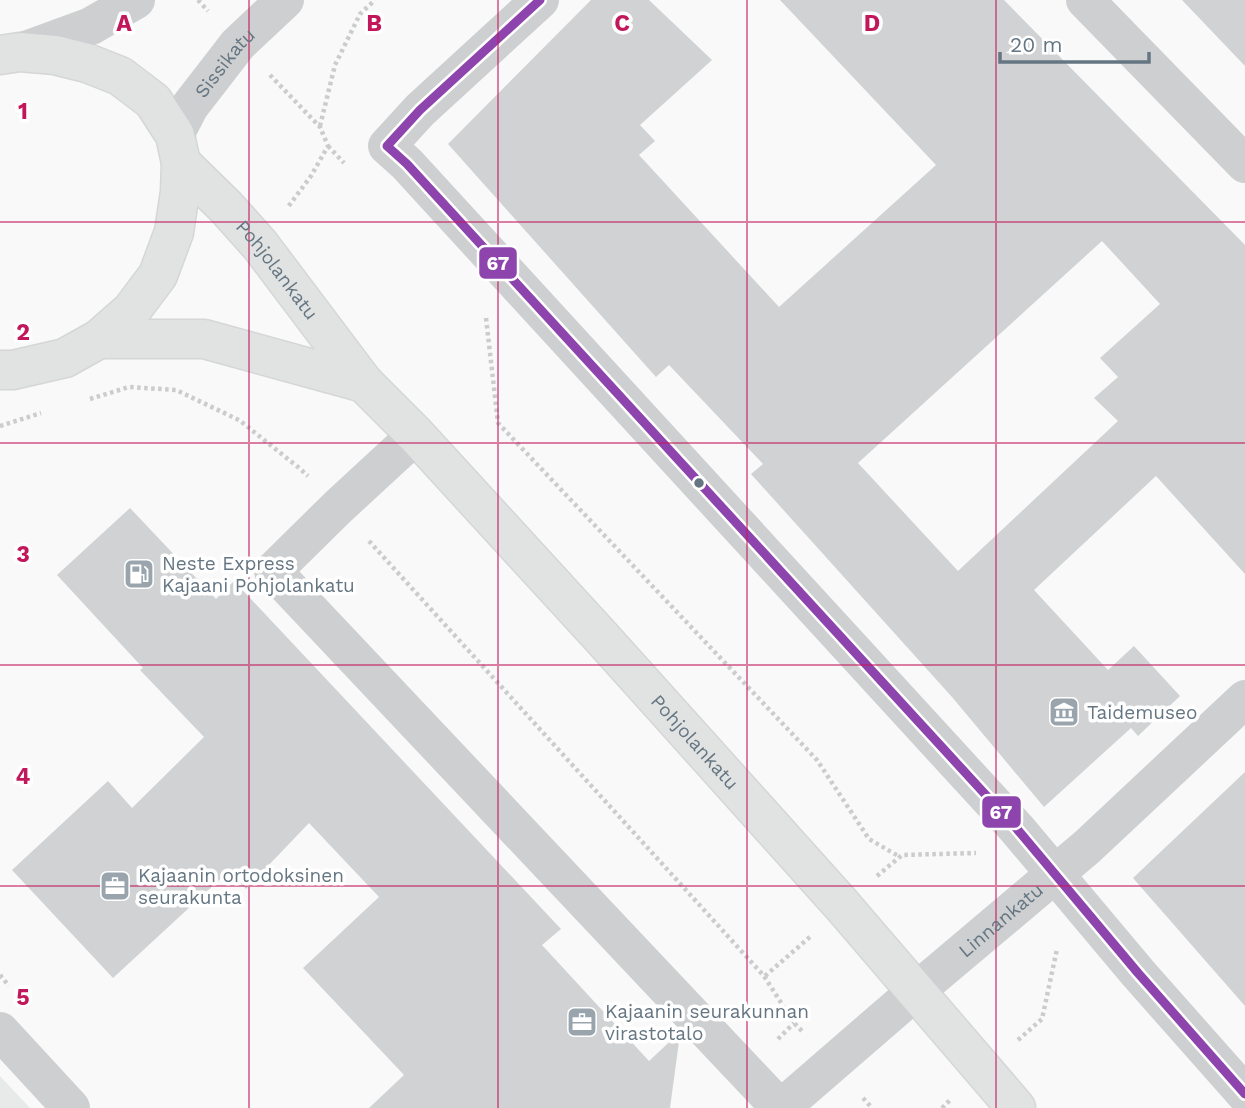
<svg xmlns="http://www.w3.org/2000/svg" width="1245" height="1108" font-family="'Work Sans',sans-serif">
<rect width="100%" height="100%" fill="#f9f9f9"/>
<!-- built -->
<polygon fill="#e8e9e9" points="0,1076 30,1108 0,1108"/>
<!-- building -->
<g fill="#d0d2d3" fill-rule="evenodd">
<path d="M591 0H649L712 60 640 125 655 141 639 155 779 307 936 165 780 0H1004L1245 245V574L1156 476 1034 590 1108 670 1134 646 1180 696 1138 736 1131 728 1044 807 952 697 751 474 763 464 669 365 656 377 448 144ZM1102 241 1160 304 1100 358 1118 377 1094 398 1118 421 958 571 858 463Z"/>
<polygon points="1182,0 1245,0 1245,66"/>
<polygon points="130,508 216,599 234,581 561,929 542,945 649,1061 679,1033 680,1034 670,1108 369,1108 404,1075 303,968 379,897 309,823 246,889 229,871 113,978 12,870 108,781 132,808 204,737 140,670 143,668 57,575"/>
<polygon points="1245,772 1245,1006 1133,878"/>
</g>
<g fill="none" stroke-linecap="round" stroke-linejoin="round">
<!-- major casing -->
<g stroke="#d5d6d7" stroke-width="41">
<g id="major">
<polyline points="0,55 20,52 55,55 87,63 120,76 153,101 175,135 181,163 180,192 174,232 158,275 131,311 99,339 65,358 13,370 0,370"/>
<path id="s3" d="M181 163 226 207 260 245 364 383 416 435 603 639 841 904 1016 1108"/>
<polyline points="99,339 204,339 364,383"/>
</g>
</g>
<!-- path -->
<g stroke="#cbcccd" stroke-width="4.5" stroke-dasharray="3.5 3.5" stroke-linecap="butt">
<polyline points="198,0 208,11"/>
<polyline points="270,75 320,127 328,146 311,176 288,207"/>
<polyline points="320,126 335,65 360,14 375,0"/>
<polyline points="328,146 344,163"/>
<polyline points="486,318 498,423 817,760 869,839 900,857"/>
<polyline points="90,399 129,387 176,390 239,420 298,467 308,476"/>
<polyline points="0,426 41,413"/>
<polyline points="369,541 764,976 794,1023 803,1032"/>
<polyline points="877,876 902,855 976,853"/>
<polyline points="0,975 9,986"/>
<polyline points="765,976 811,936"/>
<polyline points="778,1039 794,1023"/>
<polyline points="1018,1040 1042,1019 1057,949"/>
<polyline points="863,1098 872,1108"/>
<polyline points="942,1108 951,1099"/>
</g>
<!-- minor -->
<g stroke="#cecfd0" stroke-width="38">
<polyline points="540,0 420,110 387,146 407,164 1017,829 1138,973 1245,1094"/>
<polyline points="1085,0 1245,164"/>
<polyline points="20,52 91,26 136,0"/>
<path id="s1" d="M175 135 190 106 238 44 285 0"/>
<polyline points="416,435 338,507 273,571 780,1108"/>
<polyline points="0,1031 71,1108"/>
<path id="s2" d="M781 1108 915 992 1087 847 1245 699"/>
</g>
<!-- major -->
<use href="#major" stroke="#e1e2e2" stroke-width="38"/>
<!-- bus-1 casing -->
<g stroke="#fff" stroke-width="14">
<polyline id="bus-1" points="540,0 420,110 387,146 407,164 1017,829 1138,973 1245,1094"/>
</g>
<!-- bus-1 -->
<use href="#bus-1" stroke="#8e44ad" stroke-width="9"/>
</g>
<!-- grid -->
<path fill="none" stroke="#c2185b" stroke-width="2" stroke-opacity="0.55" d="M249 0V1108M498 0V1108M747 0V1108M996 0V1108M0 222H1245M0 443H1245M0 665H1245M0 886H1245"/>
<!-- icons -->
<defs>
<g id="fuel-square" transform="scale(1.575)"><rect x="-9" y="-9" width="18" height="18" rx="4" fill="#99a4ac" stroke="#fff"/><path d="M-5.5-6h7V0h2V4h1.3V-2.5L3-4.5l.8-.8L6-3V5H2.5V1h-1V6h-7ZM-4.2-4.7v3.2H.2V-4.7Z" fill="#fff"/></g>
<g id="museum-square" transform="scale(1.575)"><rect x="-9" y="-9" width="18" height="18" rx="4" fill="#99a4ac" stroke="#fff"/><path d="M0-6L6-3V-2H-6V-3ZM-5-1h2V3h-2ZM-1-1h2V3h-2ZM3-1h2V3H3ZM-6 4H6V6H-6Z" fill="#fff"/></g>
<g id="office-square" transform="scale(1.575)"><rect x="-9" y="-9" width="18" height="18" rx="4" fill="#99a4ac" stroke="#fff"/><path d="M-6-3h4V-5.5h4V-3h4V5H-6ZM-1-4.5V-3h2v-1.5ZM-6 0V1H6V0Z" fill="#fff"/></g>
</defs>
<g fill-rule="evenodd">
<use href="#fuel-square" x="139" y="574"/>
<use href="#museum-square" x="1064" y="712"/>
<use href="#office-square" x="115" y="886"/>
<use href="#office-square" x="582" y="1022"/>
</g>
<!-- markers -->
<circle fill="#657683" stroke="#fff" stroke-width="2.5" cx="699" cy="483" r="6"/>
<g text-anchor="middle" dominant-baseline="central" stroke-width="7" stroke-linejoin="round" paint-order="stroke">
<!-- street labels -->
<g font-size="19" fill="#657683" stroke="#fff">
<text stroke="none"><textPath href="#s1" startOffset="88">Sissikatu</textPath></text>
<text stroke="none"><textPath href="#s3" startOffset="144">Pohjolankatu</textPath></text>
<text stroke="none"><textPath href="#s3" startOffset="775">Pohjolankatu</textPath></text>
<text stroke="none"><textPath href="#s2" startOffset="289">Linnankatu</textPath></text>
</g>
<!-- poi labels -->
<g font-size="19" fill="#657683" stroke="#fff" text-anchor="start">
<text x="162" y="563">Neste Express<tspan x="162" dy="22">Kajaani Pohjolankatu</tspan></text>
<text x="1087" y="712">Taidemuseo</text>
<text x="138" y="875">Kajaanin ortodoksinen<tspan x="138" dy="22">seurakunta</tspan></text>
<text x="605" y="1011">Kajaanin seurakunnan<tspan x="605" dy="22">virastotalo</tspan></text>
</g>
</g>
<g font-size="23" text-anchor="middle" font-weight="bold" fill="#c2185b" stroke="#fff" stroke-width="7" stroke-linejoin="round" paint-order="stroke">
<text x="124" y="31">A</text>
<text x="374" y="31">B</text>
<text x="622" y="31">C</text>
<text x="872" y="31">D</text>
<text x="23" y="119">1</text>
<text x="23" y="340">2</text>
<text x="23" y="562">3</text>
<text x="23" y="784">4</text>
<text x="23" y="1005">5</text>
</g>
<g stroke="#fff" stroke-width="2.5">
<rect x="478" y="246" width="40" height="34" rx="7" fill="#8e44ad"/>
<rect x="981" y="795" width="41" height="34" rx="7" fill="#8e44ad"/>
</g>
<g font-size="19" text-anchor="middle" font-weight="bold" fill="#fff">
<text x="498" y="270">67</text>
<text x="1001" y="819">67</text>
</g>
<!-- scale -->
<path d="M1000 52v10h149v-10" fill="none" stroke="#657683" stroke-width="3.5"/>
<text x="1010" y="52" font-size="21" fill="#657683" stroke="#ffffff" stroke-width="5" paint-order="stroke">20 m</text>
</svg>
